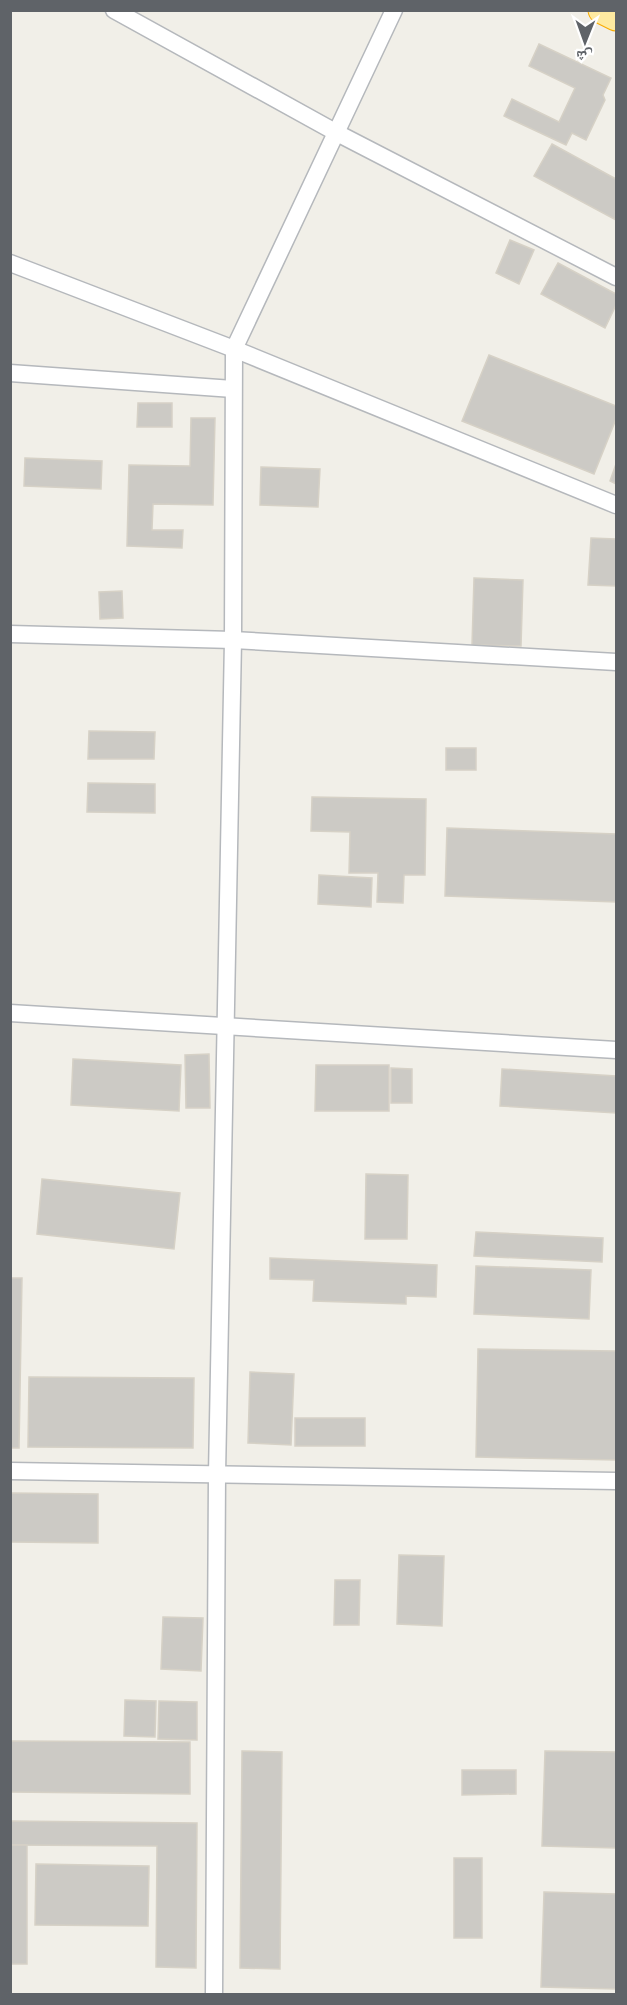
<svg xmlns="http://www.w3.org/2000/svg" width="627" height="2005" font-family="'Exo 2','Noto Naskh Arabic',sans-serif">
<rect width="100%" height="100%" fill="#f1efe8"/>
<!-- building -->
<g fill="#cccac5" stroke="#d6d1c6" stroke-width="1.5">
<polygon points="539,44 611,78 603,95 605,100 586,140 572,133 566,145 504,116 512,99 559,122 575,88 529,66"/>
<polygon points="552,144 616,179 616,220 534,176"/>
<polygon points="510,240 534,250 519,284 496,273"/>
<polygon points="558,263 616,294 616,305 605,328 541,294"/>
<polygon points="489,355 616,406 616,419 594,474 462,421"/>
<polygon points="138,403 172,403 172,427 137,427"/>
<polygon points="191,418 215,418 213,505 153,504 152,530 183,530 182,548 127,546 129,465 190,466"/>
<polygon points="25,458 102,461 101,489 24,486"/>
<polygon points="616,464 616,484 610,481"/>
<polygon points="261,467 320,469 318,507 260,505"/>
<polygon points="591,538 616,539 616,586 588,585"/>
<polygon points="474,578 523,580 521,646 472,645"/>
<polygon points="122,591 123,618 100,619 99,592"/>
<polygon points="89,731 155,732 154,759 88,759"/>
<rect x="446" y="748" width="30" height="22"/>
<polygon points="88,783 155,784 155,813 87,812"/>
<polygon points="312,797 426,799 425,875 404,875 403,903 377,902 378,873 349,873 350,832 311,831"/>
<polygon points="447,828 616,834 616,902 445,896"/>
<polygon points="319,875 372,878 371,907 318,904"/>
<polygon points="209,1054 210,1108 186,1108 185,1055"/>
<polygon points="73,1059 181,1065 179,1111 71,1105"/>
<polygon points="316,1065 389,1065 389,1111 315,1111"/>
<polygon points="391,1068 412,1069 412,1103 391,1103"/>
<polygon points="502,1069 616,1076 616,1113 500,1106"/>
<polygon points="366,1174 408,1175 407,1239 365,1239"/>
<polygon points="42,1179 180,1193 174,1249 37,1234"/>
<polygon points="476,1232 603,1238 602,1262 474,1256"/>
<polygon points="270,1258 437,1265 436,1297 406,1296 406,1304 313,1301 314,1280 270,1279"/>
<polygon points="476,1266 591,1270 589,1319 474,1314"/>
<polygon points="10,1278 22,1278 19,1448 10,1448"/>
<polygon points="478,1349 616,1351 616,1460 476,1457"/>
<polygon points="250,1372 294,1374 291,1445 248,1443"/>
<polygon points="29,1377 194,1378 193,1448 28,1447"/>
<rect x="295" y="1418" width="70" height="28"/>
<polygon points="10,1493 98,1494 98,1543 10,1542"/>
<polygon points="399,1555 444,1556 442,1626 397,1624"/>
<polygon points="335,1580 360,1580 359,1625 334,1625"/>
<polygon points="163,1617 203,1618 201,1671 161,1669"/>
<polygon points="125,1700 156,1701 155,1737 124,1736"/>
<polygon points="159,1701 197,1702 197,1740 158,1739"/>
<polygon points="10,1741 190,1742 190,1794 10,1792"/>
<polygon points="242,1751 282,1752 280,1969 240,1968"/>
<polygon points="545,1751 616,1752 616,1848 542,1846"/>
<polygon points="462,1770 516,1770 516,1794 462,1795"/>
<polygon points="10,1821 197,1823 196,1968 156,1967 157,1846 10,1845"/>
<rect x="10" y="1845" width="17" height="119"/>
<rect x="454" y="1858" width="28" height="80"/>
<polygon points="36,1864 149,1866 148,1926 35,1925"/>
<polygon points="544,1892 616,1894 616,1989 541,1987"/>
</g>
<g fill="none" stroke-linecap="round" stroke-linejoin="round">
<!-- minor casing -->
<g stroke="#b5b8bc" stroke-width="19">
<g id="minor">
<polyline points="114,10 337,133 616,277"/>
<polyline points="10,263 234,349 616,505"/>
<polyline points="10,373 233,389"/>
<polyline points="10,634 233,640 616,662"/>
<polyline points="10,1013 616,1050"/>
<polyline points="10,1471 616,1481"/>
<polyline points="214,1994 217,1475 233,640 234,349 394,10"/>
</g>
</g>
<!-- trunk casing -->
<g stroke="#f9ab00" stroke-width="29">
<polyline id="trunk" points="602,10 616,17"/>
</g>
<!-- minor -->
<use href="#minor" stroke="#fff" stroke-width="16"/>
<!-- trunk -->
<use href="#trunk" stroke="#feeaa1" stroke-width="27"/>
</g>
<!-- border -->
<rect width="627" height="2005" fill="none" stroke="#5f6368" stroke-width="24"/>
<!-- north arrow -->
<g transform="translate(585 42) rotate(181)" stroke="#ffffff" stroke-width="4.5" paint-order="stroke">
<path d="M0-4.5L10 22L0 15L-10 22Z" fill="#5f6368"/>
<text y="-9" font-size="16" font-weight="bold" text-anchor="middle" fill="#5f6368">ش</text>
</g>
</svg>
